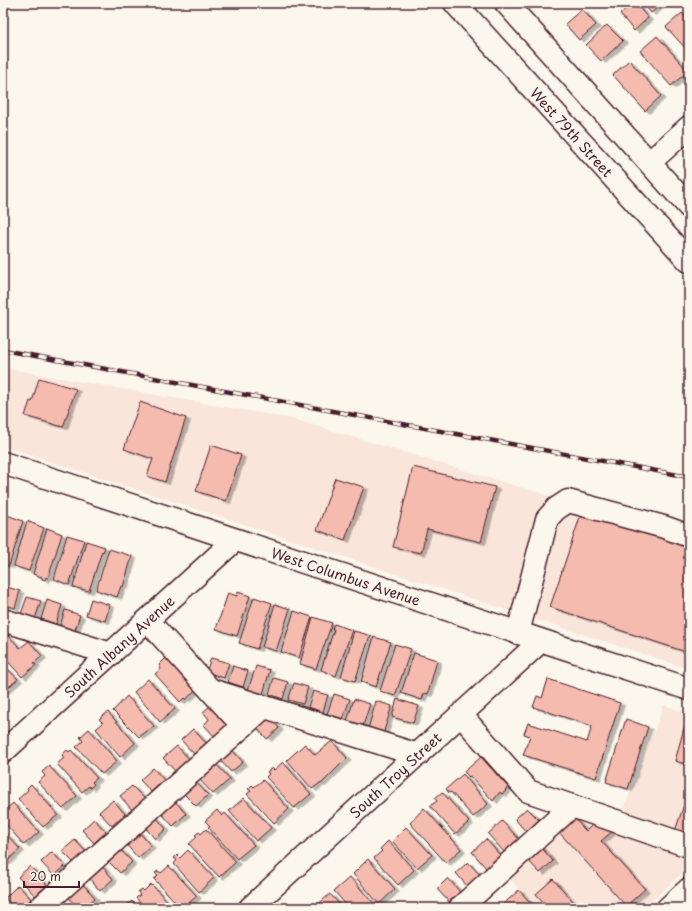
<svg xmlns="http://www.w3.org/2000/svg" width="692" height="911" font-family="'Playpen Sans',sans-serif">
<defs>
<filter id="shadow"><feDropShadow dx="4.5" dy="2.5" stdDeviation="0" flood-color="#0004"/></filter>
</defs>
<rect width="100%" height="100%" fill="#fbf7ec"/>
<filter id="ink" filterUnits="userSpaceOnUse"><feTurbulence type="fractalNoise" baseFrequency=".025" numOctaves="2"/><feDisplacementMap in="SourceGraphic" scale="8" xChannelSelector="R" yChannelSelector="G"/><feConvolveMatrix kernelMatrix="1 2 1 2 8 2 1 2 1" color-interpolation-filters="sRGB"/></filter>
<g filter="url(#ink)">
<!-- built -->
<g fill="#f9e5da">
<polygon points="3,368 293,419 689,538 689,669 3,446"/>
<polygon points="664,705 689,714 689,867 644,908 537,908 502,870 572,806 619,822"/>
</g>
<!-- building -->
<g fill="#f5bbaf" stroke="#4a1f2b" filter="url(#shadow)">
<polygon points="632,3 635,3 648,18 634,31 620,14"/>
<polygon points="643,3 662,3 651,13"/>
<polygon points="582,9 596,25 579,40 565,24"/>
<polygon points="682,13 689,21 689,52 666,27"/>
<polygon points="607,25 623,41 601,61 586,45"/>
<polygon points="657,36 688,71 671,86 640,51"/>
<polygon points="629,60 661,96 645,111 613,75"/>
<polygon points="39,378 76,389 63,427 25,416 30,401 32,402"/>
<polygon points="140,402 186,418 165,482 147,476 153,459 124,449"/>
<polygon points="211,445 241,455 226,501 196,491"/>
<polygon points="413,467 495,487 481,542 427,529 421,553 393,547"/>
<polygon points="335,478 364,487 345,540 317,530"/>
<polygon points="582,511 689,546 689,653 550,607"/>
<polygon points="7,515 23,521 9,566 3,564 3,526"/>
<polygon points="27,521 44,528 29,571 14,566"/>
<polygon points="47,528 62,534 48,578 46,577 45,580 42,579 42,577 33,574"/>
<polygon points="67,535 84,540 69,585 54,579"/>
<polygon points="86,541 105,547 103,552 102,551 89,591 73,587"/>
<polygon points="109,549 132,556 123,587 121,586 117,597 96,590"/>
<polygon points="7,587 20,591 15,608 3,604"/>
<polygon points="238,592 250,596 237,636 216,629 228,593 237,596"/>
<polygon points="27,597 41,601 35,619 21,614"/>
<polygon points="254,597 272,603 257,649 239,643"/>
<polygon points="91,599 110,605 105,621 86,615"/>
<polygon points="47,600 62,605 56,624 41,619"/>
<polygon points="275,604 290,609 276,651 262,647"/>
<polygon points="65,610 80,615 75,630 60,626"/>
<polygon points="294,611 312,617 299,658 281,652"/>
<polygon points="313,617 332,623 316,669 300,664"/>
<polygon points="334,624 352,630 336,676 321,670 334,629 332,629"/>
<polygon points="3,630 20,648 29,641 42,656 34,663 36,665 22,677 3,656"/>
<polygon points="354,631 372,636 369,639 355,681 341,677"/>
<polygon points="374,637 391,642 376,687 361,682"/>
<polygon points="395,644 411,649 395,696 380,691"/>
<polygon points="414,653 437,660 428,694 424,693 422,700 401,693"/>
<polygon points="166,658 195,690 186,700 184,698 180,702 155,674 161,669 159,665"/>
<polygon points="211,658 229,663 224,678 206,672"/>
<polygon points="3,665 18,679 3,692"/>
<polygon points="233,666 248,671 243,687 228,682"/>
<polygon points="256,666 270,670 263,694 248,690"/>
<polygon points="274,678 288,682 283,699 269,694"/>
<polygon points="148,679 175,709 160,722 134,692"/>
<polygon points="548,679 620,703 596,778 523,755 530,736 524,734 528,723 587,742 592,726 533,707 537,696 542,698"/>
<polygon points="294,683 308,687 303,704 288,700"/>
<polygon points="313,691 328,695 323,712 308,707"/>
<polygon points="334,694 350,699 343,719 327,714"/>
<polygon points="127,696 154,726 139,737 113,711"/>
<polygon points="354,699 370,704 363,726 347,721"/>
<polygon points="397,699 419,706 413,723 392,717"/>
<polygon points="376,701 392,706 383,734 368,729"/>
<polygon points="211,705 229,724 215,737 204,725 209,719 203,712"/>
<polygon points="108,712 135,743 120,757 96,729 103,723 99,719"/>
<polygon points="267,714 279,728 267,739 255,726"/>
<polygon points="626,719 648,727 628,789 606,782"/>
<polygon points="684,728 689,729 689,765 675,761"/>
<polygon points="89,729 117,761 102,774 76,747 83,741 80,737"/>
<polygon points="193,729 206,743 194,754 181,740"/>
<polygon points="332,741 347,758 321,784 320,783 312,789 287,760 305,744 315,755"/>
<polygon points="177,746 189,759 175,771 163,758"/>
<polygon points="231,749 243,762 231,772 219,759"/>
<polygon points="67,750 69,752 71,750 97,778 92,782 94,784 90,788 89,786 82,792 57,764 64,758 62,755"/>
<polygon points="481,757 508,787 505,790 506,791 502,794 500,792 493,801 470,776 469,777 464,772"/>
<polygon points="283,762 311,794 294,808 266,777 269,774 267,772 272,768 274,770"/>
<polygon points="215,763 230,779 213,794 198,778"/>
<polygon points="49,766 77,796 63,809 38,782 45,776 42,772"/>
<polygon points="153,768 164,780 151,792 140,780"/>
<polygon points="463,774 488,804 473,817 451,792 449,793 446,789"/>
<polygon points="263,780 289,809 274,823 247,794 251,791 248,789 252,785 254,787"/>
<polygon points="195,781 208,795 196,806 182,792"/>
<polygon points="31,784 58,815 43,827 18,799 28,790 27,788"/>
<polygon points="132,786 145,799 132,810 120,796"/>
<polygon points="689,790 689,835 675,831"/>
<polygon points="442,792 469,822 455,834 430,806 437,801 435,798"/>
<polygon points="244,798 271,828 256,841 229,811"/>
<polygon points="113,800 125,814 112,826 99,812"/>
<polygon points="175,801 186,814 173,826 161,813"/>
<polygon points="13,803 39,832 24,845 3,821 3,812"/>
<polygon points="424,808 461,849 446,863 410,823"/>
<polygon points="527,808 539,820 526,832 515,819"/>
<polygon points="217,810 222,816 225,813 254,845 237,859 208,827 210,826 205,821"/>
<polygon points="155,816 166,829 155,839 144,826"/>
<polygon points="573,817 586,831 594,823 614,830 601,841 645,889 626,906 557,830"/>
<polygon points="94,819 106,832 94,843 82,830"/>
<polygon points="502,821 519,839 504,852 488,834"/>
<polygon points="406,827 432,855 417,868 392,841"/>
<polygon points="206,829 236,862 219,877 189,844 197,837 195,835 199,832 201,834"/>
<polygon points="3,831 20,849 5,863 3,861"/>
<polygon points="138,831 151,846 138,858 125,843"/>
<polygon points="486,839 500,855 486,868 472,852"/>
<polygon points="75,840 86,852 74,863 62,851"/>
<polygon points="388,841 414,870 398,885 374,858 382,851 380,849"/>
<polygon points="540,846 553,861 540,873 526,858"/>
<polygon points="119,848 132,862 120,873 106,859"/>
<polygon points="188,850 214,878 199,892 174,864 177,860 174,858 177,855 180,858"/>
<polygon points="52,852 65,866 54,876 41,862"/>
<polygon points="368,859 395,889 379,904 353,874"/>
<polygon points="468,862 480,875 467,886 456,873"/>
<polygon points="101,865 113,879 100,891 88,877"/>
<polygon points="30,866 47,885 35,896 18,877"/>
<polygon points="169,866 197,896 183,908 181,908 154,879 158,876 155,873 158,871 161,873"/>
<polygon points="350,877 376,906 374,908 349,908 334,891"/>
<polygon points="448,878 460,892 449,902 437,889"/>
<polygon points="553,879 579,908 549,908 536,894"/>
<polygon points="82,883 95,898 84,908 78,908 67,896"/>
<polygon points="151,884 174,908 145,908 136,898 140,895 138,892 142,889 144,891"/>
<polygon points="18,885 31,899 22,908 14,908 5,898"/>
<polygon points="519,890 535,908 499,908"/>
<polygon points="330,894 343,908 316,908 315,907"/>
<polygon points="62,900 69,908 53,908"/>
<polygon points="132,901 138,908 124,908"/>
</g>
<g fill="none" stroke-linecap="round" stroke-linejoin="round">
<!-- minor casing -->
<g stroke="#4a1f2b" stroke-width="25">
<g id="minor">
<polyline points="650,162 689,127"/>
<polyline points="3,620 111,654"/>
<polyline points="148,621 243,726"/>
<polyline points="518,633 547,519 556,509 568,501 664,527 689,536"/>
<polyline points="211,690 418,755"/>
<polyline points="461,715 528,791 689,846"/>
<path id="s1" d="M3 752 235 540"/>
<polyline points="40,908 264,707"/>
<path id="s2" d="M250 908 541 641"/>
<polyline points="460,908 572,806"/>
</g>
</g>
<!-- major casing -->
<g stroke="#4a1f2b" stroke-width="25">
<g id="major">
<path id="s3" d="M455 3 689 261"/>
<polyline points="506,3 689,207"/>
<path id="s4" d="M3 463 689 689"/>
<polyline points="668,908 689,889"/>
</g>
</g>
<!-- minor -->
<use href="#minor" stroke="#fbf7ec" stroke-width="22"/>
<!-- major -->
<use href="#major" stroke="#fbf7ec" stroke-width="22"/>
<!-- rail casing -->
<g stroke="#4a1f2b" stroke-width="4.5">
<polyline id="rail" points="3,350 689,477"/>
</g>
<!-- rail -->
<use href="#rail" stroke="#fbf7ec" stroke-width="3" stroke-dasharray="9" stroke-linecap="butt"/>
</g>
</g>
<g text-anchor="middle" dominant-baseline="central" stroke-width="3" stroke-linejoin="round" paint-order="stroke">
<!-- street labels -->
<g font-size="14" fill="#4a1f2b" stroke="#fbf7ec">
<text stroke="none"><textPath href="#s3" startOffset="174">West 79th Street</textPath></text>
<text stroke="none"><textPath href="#s4" startOffset="361">West Columbus Avenue</textPath></text>
<text stroke="none"><textPath href="#s1" startOffset="157">South Albany Avenue</textPath></text>
<text stroke="none"><textPath href="#s2" startOffset="197">South Troy Street</textPath></text>
</g>
</g>
<!-- margin -->
<rect width="692" height="911" fill="none" stroke="#fbf7ec" stroke-width="16"/>
<rect x="8" y="8" width="676" height="895" fill="none" stroke="#4a1f2b" stroke-width="1.5" filter="url(#ink)"/>
<!-- scale -->
<path d="M24 881v6h55v-6" fill="none" stroke="#4a1f2b" stroke-width="2"/>
<text x="30" y="881" font-size="12" fill="#4a1f2b" stroke="#fbf7ec" stroke-width="3" paint-order="stroke">20 m</text>
</svg>
